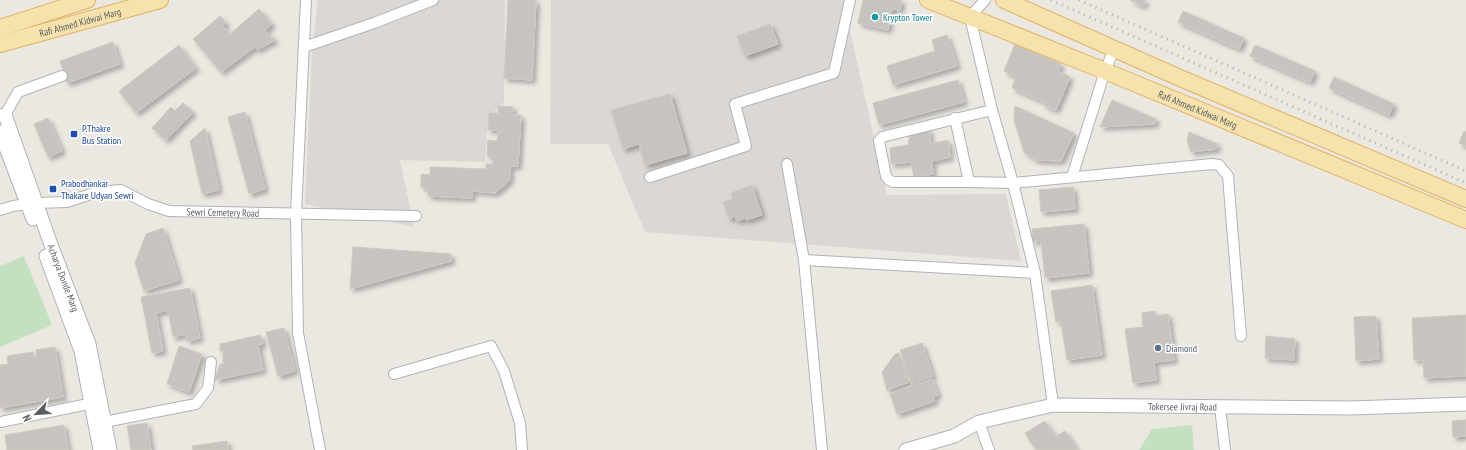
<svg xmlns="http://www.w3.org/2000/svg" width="1466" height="450" font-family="'PT Sans Narrow',sans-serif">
<defs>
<filter id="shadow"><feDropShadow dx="3.5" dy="3.5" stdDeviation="2" flood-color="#0004"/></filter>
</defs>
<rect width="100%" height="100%" fill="#ebe8e2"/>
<!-- industrial -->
<g fill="#dad7d4">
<polygon points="318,0 505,0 504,102 488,118 485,162 400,160 414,227 305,204 312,51"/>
<polygon points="551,0 843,0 887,195 1006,194 1021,261 645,232 608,144 550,144"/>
</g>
<!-- green -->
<g fill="#c3e1c0">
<polygon points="24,256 52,325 0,347 0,266"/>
<polygon points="1192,425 1194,450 1139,450 1152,429"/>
</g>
<!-- building -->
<g fill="#c7c3be" stroke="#cfc9c1" filter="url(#shadow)">
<polygon points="508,0 536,0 532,80 504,78"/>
<polygon points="863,0 902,0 900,10 892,9 888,30 858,23"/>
<polygon points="1130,0 1146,0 1143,6"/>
<polygon points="259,9 272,24 265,31 275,40 257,50 255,47 221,72 193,39 220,16 226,23 223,26 230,34"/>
<polygon points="1183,11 1244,38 1239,49 1178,22"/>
<polygon points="770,24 778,44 745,56 737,36"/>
<polygon points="947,35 957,66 893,85 887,66 935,51 932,40"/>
<polygon points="113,42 120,64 67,83 60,61"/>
<polygon points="1015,44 1061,64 1058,71 1070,77 1056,110 1044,105 1045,102 1012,88 1016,76 1004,71"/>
<polygon points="179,45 196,68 136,113 119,91"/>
<polygon points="1255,45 1315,71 1310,82 1250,56"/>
<polygon points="1334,77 1394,104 1389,115 1329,88"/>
<polygon points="958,80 964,102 879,125 873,103"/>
<polygon points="670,94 687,153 645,165 639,144 623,149 611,110"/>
<polygon points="1112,100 1156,119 1155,124 1100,127"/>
<polygon points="183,103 193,112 166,140 152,128 171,107 175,111"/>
<polygon points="498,106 513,107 512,115 521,115 518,166 510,166 510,180 507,183 495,193 472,191 472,198 428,196 428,188 421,187 421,174 430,175 430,167 486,169 486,164 493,164 494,157 487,156 488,140 497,141 498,130 488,130 489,113 498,113"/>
<polygon points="1015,106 1074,133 1061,161 1036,160 1024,152 1014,120"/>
<polygon points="245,112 265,189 249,194 228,117"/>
<polygon points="48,118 62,151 48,157 34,124"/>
<polygon points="205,128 219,190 202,194 190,141"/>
<polygon points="929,129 931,144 948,140 950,157 932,161 933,174 914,177 911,162 891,164 890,148 908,145 910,133"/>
<polygon points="1464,131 1466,132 1466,146 1459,143"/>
<polygon points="1189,132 1218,144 1216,149 1191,152 1187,141"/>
<polygon points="752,185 762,215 746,220 745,218 737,221 735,216 729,219 723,202 733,199 731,193"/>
<polygon points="1073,187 1075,209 1041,212 1039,190"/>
<polygon points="1084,224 1089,273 1045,278 1041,241 1033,242 1032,229"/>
<polygon points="163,228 179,280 144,291 135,263 146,234"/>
<polygon points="353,247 451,254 451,261 350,289"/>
<polygon points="1092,285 1102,355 1067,360 1061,322 1056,322 1051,291"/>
<polygon points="190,288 200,338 187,341 186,334 173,337 168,310 156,313 163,351 152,353 141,297"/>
<polygon points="1155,311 1155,316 1168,314 1174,360 1154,362 1156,380 1133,383 1125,329 1143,327 1142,313"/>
<polygon points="1466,315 1466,376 1424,378 1423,360 1414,360 1412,318"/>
<polygon points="1376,316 1379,359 1356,361 1354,317"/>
<polygon points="284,328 295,371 278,376 266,332"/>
<polygon points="260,335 263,344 258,345 263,370 215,380 220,364 223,364 223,351 220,351 220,344"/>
<polygon points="1266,336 1295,339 1294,360 1265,358"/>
<polygon points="922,343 933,376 911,384 900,350"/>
<polygon points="179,346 202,354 189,392 167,384"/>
<polygon points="55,347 63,397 0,408 0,365 8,364 7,356 33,352 34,357 37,356 36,350"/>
<polygon points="899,353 909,382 887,390 882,372 895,354"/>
<polygon points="932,379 938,395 933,397 935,401 897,414 890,394"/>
<polygon points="1466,420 1466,436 1453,437 1452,421"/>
<polygon points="1045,421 1055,437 1065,431 1077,450 1036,450 1025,433"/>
<polygon points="147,423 151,450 131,450 127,426"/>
<polygon points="64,425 68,450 7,450 5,435"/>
<polygon points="227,441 228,450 193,450 192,446"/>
</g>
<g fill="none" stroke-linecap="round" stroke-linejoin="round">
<!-- minor casing -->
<g stroke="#afb3b6" stroke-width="12">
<g id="minor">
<polyline points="306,0 296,213 298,333 320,450"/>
<polyline points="985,0 970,17 992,110 1013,183 1035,273 1053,405"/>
<polyline points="304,47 374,23 433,0"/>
<polyline points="992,110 882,137 879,141 886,176 889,180 893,182 969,182 1013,183 1212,164 1219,165 1228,176 1241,336"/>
<polyline points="0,114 5,115 18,92 62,76"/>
<polyline points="955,118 969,182"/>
<polyline points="787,164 804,260 822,450"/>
<polyline points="650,177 746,146 735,104 834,73 850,0"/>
<polyline points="1072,177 1105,71 1114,49"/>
<path id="s1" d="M0 210 13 206 36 203 67 202 97 192 121 190 148 204 169 211 416 216"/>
<polyline points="804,260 1035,273"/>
<polyline points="394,374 491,346 504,371 520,423 522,450"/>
<polyline points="1220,407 1225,450"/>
<polyline points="0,422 98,402"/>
<polyline points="104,422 196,404 208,388 211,362"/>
<polyline points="979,422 989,450"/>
</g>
</g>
<!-- tertiary casing -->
<g stroke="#afb3b6" stroke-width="15">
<g id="tertiary">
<path id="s2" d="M5 115 50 242 89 344 110 450"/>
<polyline points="0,132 33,219"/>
<polyline points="46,256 81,351 100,450"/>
<path id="s3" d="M906 450 954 436 979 422 1053 405 1351 408 1466 404"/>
</g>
</g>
<!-- primary casing -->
<g stroke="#e2b263" stroke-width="18">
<g id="primary">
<path id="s4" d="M928 0 1105 71 1466 220"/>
<polyline points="1004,0 1180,78 1466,199"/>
<polyline points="0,28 87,0"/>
<path id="s5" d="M0 44 160 0"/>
</g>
</g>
<!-- minor -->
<use href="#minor" stroke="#fff" stroke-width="10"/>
<!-- tertiary -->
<use href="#tertiary" stroke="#fff" stroke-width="13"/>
<!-- primary -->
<use href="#primary" stroke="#f6e2ac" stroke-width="16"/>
<!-- rail -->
<g stroke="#b0b1b1" stroke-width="3" stroke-dasharray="1 5" stroke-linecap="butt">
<polyline points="1051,0 1466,183"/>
<polyline points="1079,0 1466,171"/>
</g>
</g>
<!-- markers -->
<circle fill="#0f9aa8" stroke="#fff" stroke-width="1.5" cx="875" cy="17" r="4"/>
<g fill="#1a4fb4" stroke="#fff" stroke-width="1.5">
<rect x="70" y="130" width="8" height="8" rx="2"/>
<rect x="49" y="185" width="8" height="8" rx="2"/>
</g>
<circle fill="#5c6f8a" stroke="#fff" stroke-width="1.5" cx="1158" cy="348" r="4"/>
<g text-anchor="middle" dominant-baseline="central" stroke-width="3" stroke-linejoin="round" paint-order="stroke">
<!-- culture labels -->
<g font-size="10" fill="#0d838f" stroke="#fff" text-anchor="start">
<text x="883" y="17">Krypton Tower</text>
</g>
<!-- street labels -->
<g font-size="10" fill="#5a5e61" stroke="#fff">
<text stroke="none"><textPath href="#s5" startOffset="83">Rafi Ahmed Kidwai Marg</textPath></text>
<text stroke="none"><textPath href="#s4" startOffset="291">Rafi Ahmed Kidwai Marg</textPath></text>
<text stroke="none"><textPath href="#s1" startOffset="230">Sewri Cemetery Road</textPath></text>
<text stroke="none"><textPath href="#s2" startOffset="173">Acharya Donde Marg</textPath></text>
<text stroke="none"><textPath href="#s3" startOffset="284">Tokersee Jivraj Road</textPath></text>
</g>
<!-- transit labels -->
<g font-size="10" fill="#164399" stroke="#fff" text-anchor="start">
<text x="82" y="128">P.Thakre<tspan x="82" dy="12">Bus Station</tspan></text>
<text x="61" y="183">Prabodhankar<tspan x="61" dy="12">Thakare Udyan Sewri</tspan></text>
</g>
<!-- service labels -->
<g font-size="10" fill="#4e5e75" stroke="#fff" text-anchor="start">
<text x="1166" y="348">Diamond</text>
</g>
</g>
<!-- north arrow -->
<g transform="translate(36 414) rotate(245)" stroke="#ffffff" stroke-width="3" paint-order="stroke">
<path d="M0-3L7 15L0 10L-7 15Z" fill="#5a5e61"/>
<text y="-6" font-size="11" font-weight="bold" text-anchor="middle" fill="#5a5e61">N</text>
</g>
</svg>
